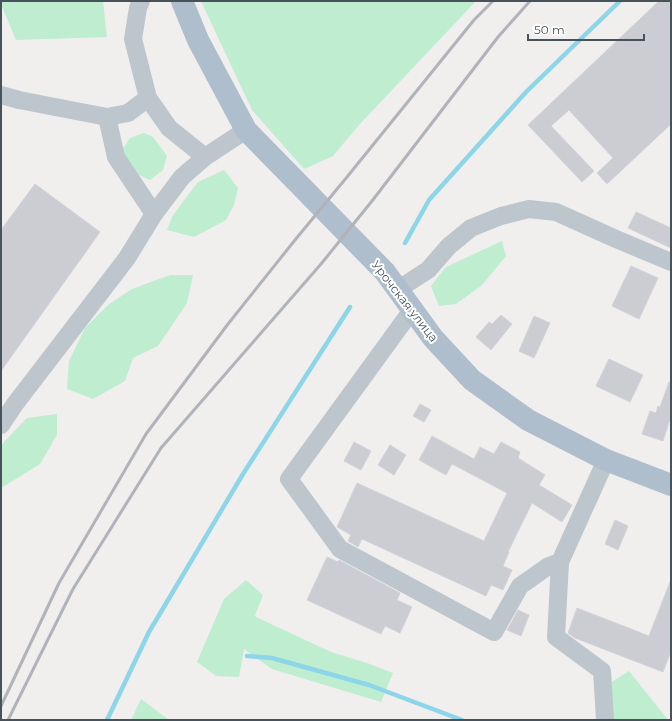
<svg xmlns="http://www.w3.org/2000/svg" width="672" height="721" font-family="Montserrat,sans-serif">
<rect width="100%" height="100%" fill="#f1eeee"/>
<!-- green -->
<g fill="#beedd0">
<polygon points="2,1 103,1 107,37 16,40 1,4"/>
<polygon points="201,1 476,1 359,125 333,156 304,169 252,110"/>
<polygon points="144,133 153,137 167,156 163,170 150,180 128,170 119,155 130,138"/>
<polygon points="224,170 238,188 234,205 226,220 194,237 167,230 173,215 198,182"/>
<polygon points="502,241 506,256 482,285 456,304 439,306 431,286 446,267"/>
<polygon points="170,275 193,275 187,303 158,346 133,358 125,381 93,399 67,389 69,361 85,328 108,305 132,289"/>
<polygon points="57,414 57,435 40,464 1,488 1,447 4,442 27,418"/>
<polygon points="246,580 263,595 255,615 256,617 331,652 367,663 393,673 381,702 272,669 244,649 239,677 216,676 197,662 224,599"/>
<polygon points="629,671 668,720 612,720 610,683"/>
<polygon points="141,699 169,720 131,720"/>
</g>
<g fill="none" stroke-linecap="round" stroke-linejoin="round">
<!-- stream -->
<g stroke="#8dd5e8" stroke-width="4.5">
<polyline points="405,243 429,200 526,92 620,1"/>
<polyline points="247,656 272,658 369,685 462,720"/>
<polyline points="107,720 149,632 243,474 350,307"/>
</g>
</g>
<!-- building -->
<g fill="#cbcdd3" stroke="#d2d4d9">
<polygon points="659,1 671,1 671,124 607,184 597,173 613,158 569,110 551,126 594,171 582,182 528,125"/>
<polygon points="35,184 100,232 1,371 1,230"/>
<polygon points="636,212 671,228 671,248 628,228"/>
<polygon points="631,266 658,278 639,319 612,306"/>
<polygon points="501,315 512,324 491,350 476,337 489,322 492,324"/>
<polygon points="534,316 550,323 534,358 519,351"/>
<polygon points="609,359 643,375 630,402 596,386"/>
<polygon points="669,382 671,382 671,416 663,441 642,434 650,411 656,413 658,406 660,407"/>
<polygon points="420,404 431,410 424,422 413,416"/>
<polygon points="432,436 474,459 480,447 494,454 501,442 520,452 518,458 545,475 539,485 572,505 562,522 532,503 508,552 509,552 503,566 512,570 503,590 491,585 486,596 362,539 358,547 348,541 351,535 337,527 357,483 484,541 507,493 452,464 446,475 419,460"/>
<polygon points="354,442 371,451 361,470 344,461"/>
<polygon points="390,445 406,455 394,475 378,465"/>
<polygon points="615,520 628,526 618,550 605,544"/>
<polygon points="327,557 338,562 339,560 400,593 397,600 412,607 400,633 385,626 381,634 307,600"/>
<polygon points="670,582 671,651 663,672 575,638 568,633 577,608 649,636"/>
<polygon points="518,610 529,615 521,636 507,630"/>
</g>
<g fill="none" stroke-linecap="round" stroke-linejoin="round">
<!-- minor -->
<g stroke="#bdc6cd" stroke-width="18">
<polyline points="141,1 138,8 133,39 148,98 169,128 205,157"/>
<polyline points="1,95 19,100 107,117 128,113 148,98"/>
<polyline points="107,117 116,157 154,214"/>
<polyline points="397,290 428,270 449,246 471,228 501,216 529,209 556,212 616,239 671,262"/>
<polyline points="412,310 289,479 340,549 494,632 520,586 547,567 560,562"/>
<polyline points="1,425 15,404 127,258 154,214 182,177 205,157 246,130"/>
<polyline points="605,720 602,671 556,637 560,562 606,460"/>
</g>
<!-- major -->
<polyline stroke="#afbecc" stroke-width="22" points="182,1 198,40 246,130 385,272 433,338 472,380 528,420 606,460 671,485"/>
<!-- rail -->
<g stroke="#b0b3b8" stroke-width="3">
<polyline points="1,706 59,583 146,434 228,324 295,240 347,177 474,20 493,1"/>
<polyline points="8,720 73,589 161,448 321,264 372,201 498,37 530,1"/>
</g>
</g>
<g text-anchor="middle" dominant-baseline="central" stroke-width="4" stroke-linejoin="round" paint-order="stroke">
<!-- street labels -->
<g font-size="12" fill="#47525b" stroke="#fff">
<text transform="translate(405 301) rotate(52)">Урочская улица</text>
</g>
</g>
<!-- border -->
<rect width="672" height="721" fill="none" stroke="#47525b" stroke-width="4"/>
<!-- scale -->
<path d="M528 34v6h116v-6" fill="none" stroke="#47525b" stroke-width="2"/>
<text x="534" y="34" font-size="12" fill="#47525b" stroke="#ffffff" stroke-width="3" paint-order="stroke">50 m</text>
</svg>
